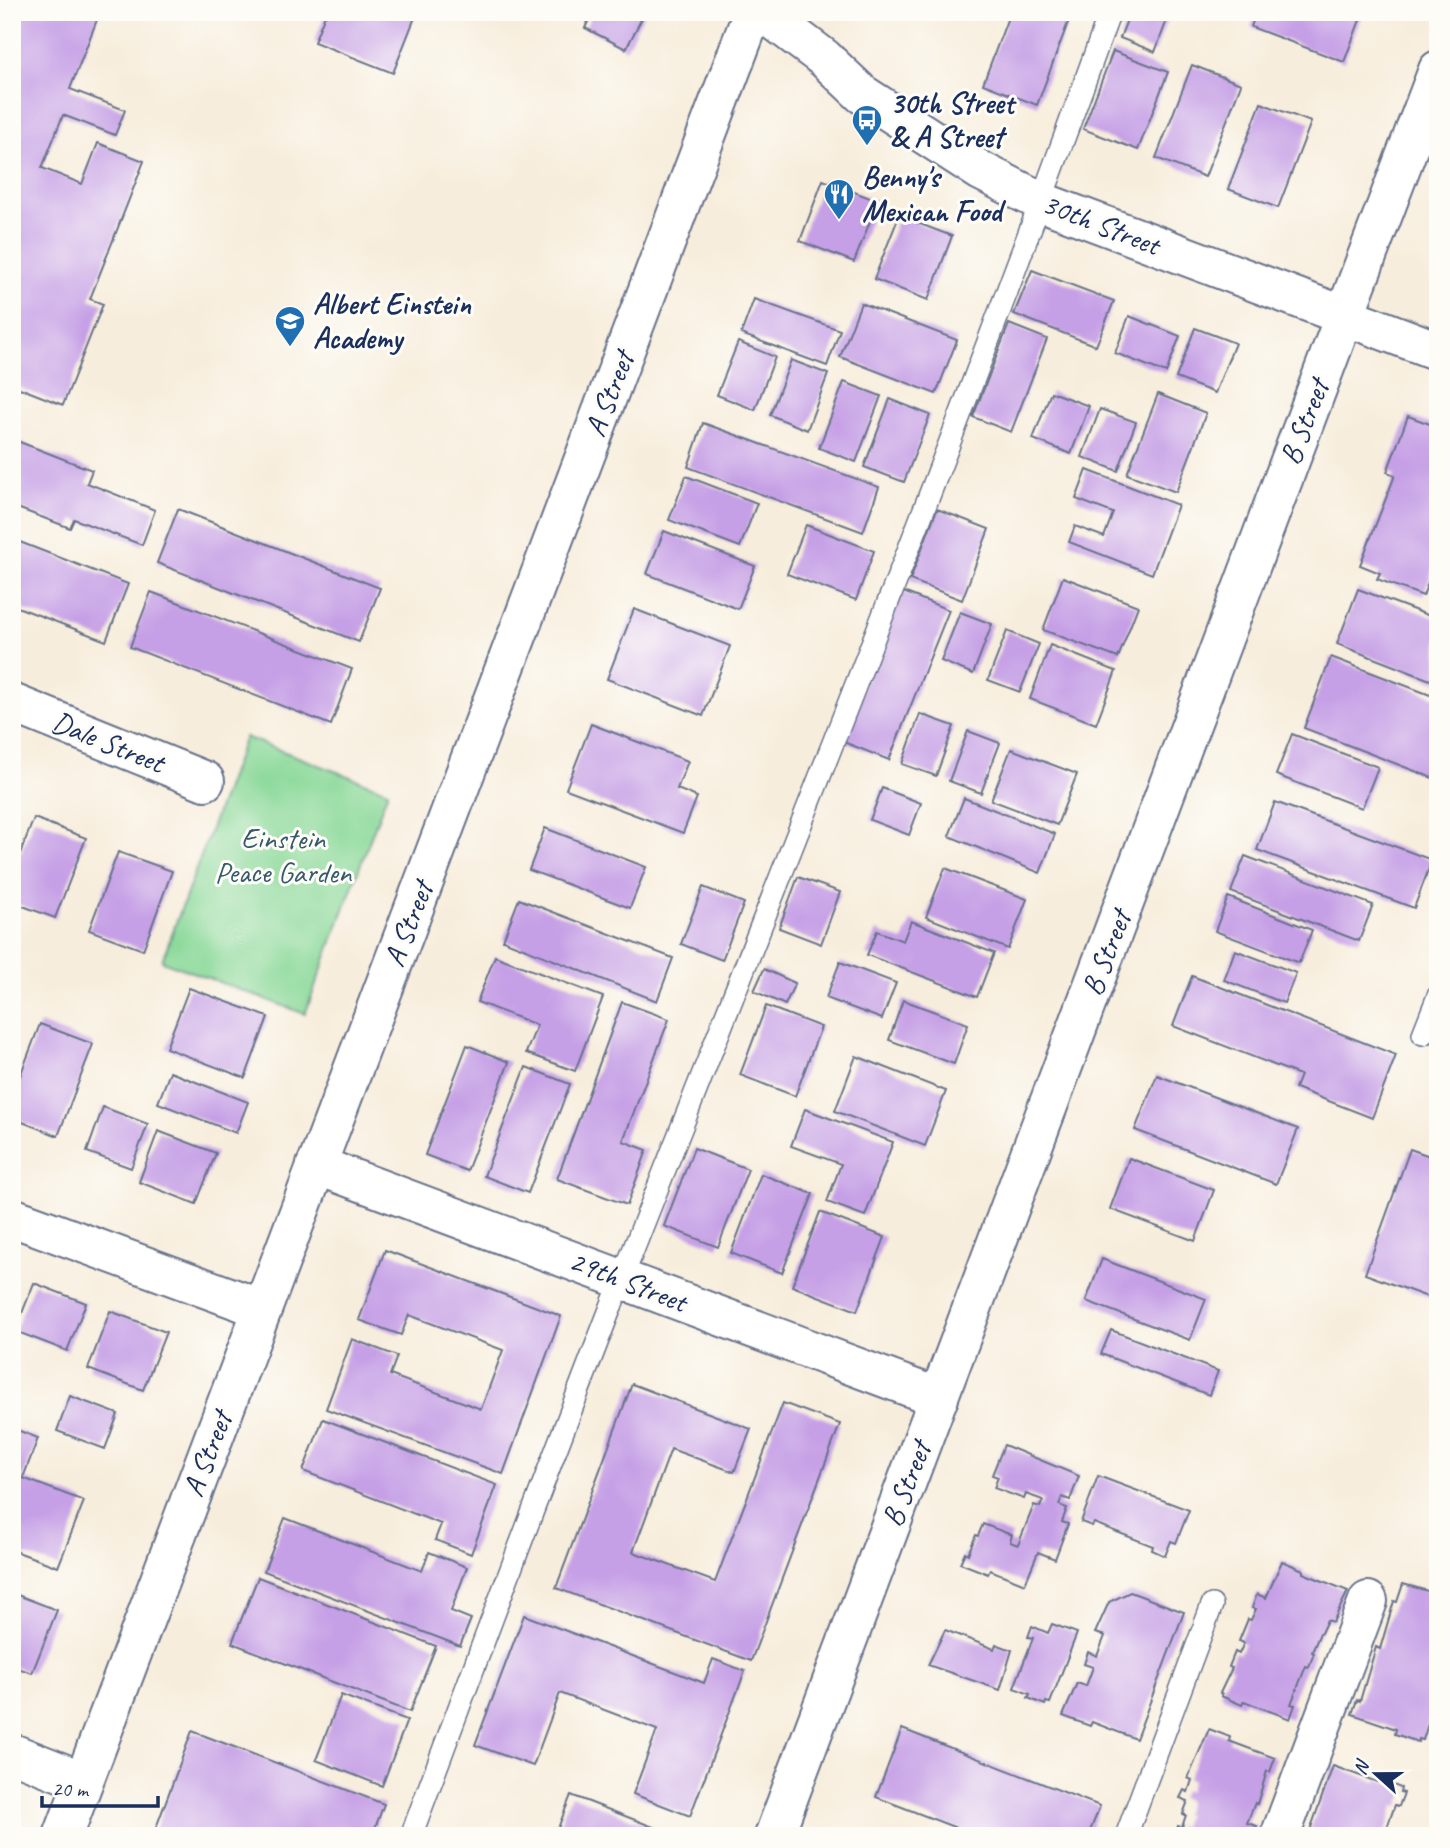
<svg xmlns="http://www.w3.org/2000/svg" width="1450" height="1848" font-family="Caveat,sans-serif">
<rect width="100%" height="100%" fill="#fdfcf7"/>
<filter id="ink" filterUnits="userSpaceOnUse"><feTurbulence type="fractalNoise" baseFrequency=".0143" numOctaves="2"/><feDisplacementMap in="SourceGraphic" scale="14" xChannelSelector="R" yChannelSelector="G"/><feConvolveMatrix kernelMatrix="1 2 1 2 8 2 1 2 1" color-interpolation-filters="sRGB"/></filter>
<filter id="wash" filterUnits="userSpaceOnUse"><feTurbulence type="fractalNoise" baseFrequency=".00686" numOctaves="4" result="noise"/><feDisplacementMap in="SourceGraphic" scale="28" xChannelSelector="R" yChannelSelector="G"/><feGaussianBlur stdDeviation="1.57" result="paint"/><feColorMatrix in="noise" values="0 0 0 0 0 0 0 0 0 0 0 0 0 0 0 0 0 1.4 0 .05"/><feComposite in="paint" operator="in"/></filter>
<g filter="url(#wash)">
<rect width="100%" height="100%" fill="#f7eddc"/>
<!-- green -->
<polygon fill="#89d898" stroke="#52847b" stroke-width="2" points="245,737 388,791 305,1014 162,961"/>
<g id="blocks">
<!-- building -->
<g fill="#c6a0e6">
<polygon points="12,12 100,12 70,89 125,110 115,135 63,115 42,168 82,184 98,143 144,161 90,299 103,304 63,405 12,385 12,136 15,128 12,127"/>
<polygon points="326,12 417,12 393,73 314,42"/>
<polygon points="593,12 641,12 644,14 626,49 585,28"/>
<polygon points="1010,12 1072,12 1037,105 983,84"/>
<polygon points="1130,12 1146,12 1167,20 1155,52 1120,38"/>
<polygon points="1256,12 1363,12 1344,62 1251,27"/>
<polygon points="1113,51 1168,72 1138,150 1083,129"/>
<polygon points="1192,65 1241,84 1205,177 1156,158"/>
<polygon points="1261,103 1311,122 1278,208 1228,189"/>
<polygon points="823,180 878,201 854,262 800,241"/>
<polygon points="899,216 952,236 928,300 874,279"/>
<polygon points="1032,270 1114,301 1096,346 1014,314"/>
<polygon points="754,299 840,330 827,366 741,334"/>
<polygon points="861,303 957,340 936,394 840,357"/>
<polygon points="1129,316 1180,336 1166,373 1115,353"/>
<polygon points="1009,324 1047,339 1011,432 973,417"/>
<polygon points="1195,328 1235,343 1215,393 1176,378"/>
<polygon points="738,342 775,357 755,410 717,395"/>
<polygon points="791,360 828,374 807,430 770,415"/>
<polygon points="844,382 881,396 856,462 819,448"/>
<polygon points="1051,392 1089,406 1071,454 1033,439"/>
<polygon points="1158,394 1206,413 1176,492 1127,474"/>
<polygon points="890,399 930,415 904,482 864,467"/>
<polygon points="1100,409 1136,422 1118,471 1082,457"/>
<polygon points="1408,416 1438,427 1438,555 1423,596 1377,579 1380,573 1360,565 1395,475 1387,472"/>
<polygon points="703,423 879,487 863,532 688,467"/>
<polygon points="12,439 92,470 87,483 155,510 142,545 74,519 70,528 12,506"/>
<polygon points="1087,470 1178,505 1152,574 1069,542 1075,526 1104,537 1113,513 1076,499"/>
<polygon points="686,476 757,503 740,547 669,520"/>
<polygon points="178,509 380,588 359,642 157,563"/>
<polygon points="937,509 989,529 962,600 910,580"/>
<polygon points="806,525 874,551 856,600 787,574"/>
<polygon points="664,531 755,566 738,609 647,574"/>
<polygon points="12,539 128,584 106,641 12,605"/>
<polygon points="1063,577 1138,606 1118,658 1043,630"/>
<polygon points="1358,589 1438,619 1438,683 1337,644"/>
<polygon points="901,591 949,610 889,760 841,741"/>
<polygon points="151,592 352,669 331,725 130,647"/>
<polygon points="634,609 730,646 703,716 607,679"/>
<polygon points="960,612 992,624 973,674 941,661"/>
<polygon points="1007,631 1039,644 1020,692 988,680"/>
<polygon points="1050,645 1116,671 1096,724 1030,699"/>
<polygon points="1331,657 1438,698 1438,780 1304,728"/>
<polygon points="920,714 954,726 936,776 902,764"/>
<polygon points="591,724 688,761 677,789 697,797 683,833 566,789"/>
<polygon points="968,731 1000,743 981,793 949,781"/>
<polygon points="1292,734 1378,767 1362,808 1276,775"/>
<polygon points="1011,749 1077,774 1057,825 991,800"/>
<polygon points="882,788 921,803 909,835 870,820"/>
<polygon points="964,798 1055,834 1040,873 949,836"/>
<polygon points="1275,802 1432,860 1414,908 1257,850"/>
<polygon points="34,818 86,838 55,918 12,902 12,874"/>
<polygon points="545,828 646,867 630,908 529,870"/>
<polygon points="118,852 172,871 143,950 89,930"/>
<polygon points="1245,856 1373,905 1359,941 1231,892"/>
<polygon points="945,868 1027,899 1008,949 926,917"/>
<polygon points="798,877 840,892 821,944 779,928"/>
<polygon points="703,887 744,903 722,960 681,944"/>
<polygon points="1228,897 1312,930 1299,963 1215,931"/>
<polygon points="519,899 673,958 657,1001 503,940"/>
<polygon points="911,921 994,953 977,997 867,955 877,931 903,941"/>
<polygon points="1235,950 1296,973 1284,1003 1224,980"/>
<polygon points="495,956 603,997 575,1071 526,1053 537,1025 477,1002"/>
<polygon points="840,962 896,983 882,1019 826,998"/>
<polygon points="764,969 795,983 785,1005 754,991"/>
<polygon points="1192,976 1396,1055 1372,1118 1295,1088 1300,1075 1173,1026"/>
<polygon points="189,988 268,1017 245,1078 166,1048"/>
<polygon points="903,1000 968,1024 954,1064 889,1040"/>
<polygon points="622,1002 669,1019 623,1141 647,1150 627,1205 557,1179"/>
<polygon points="766,1006 821,1027 795,1096 740,1075"/>
<polygon points="40,1024 93,1044 58,1136 12,1118 12,1097"/>
<polygon points="467,1045 509,1062 467,1171 425,1155"/>
<polygon points="856,1056 946,1091 925,1146 835,1111"/>
<polygon points="526,1067 570,1084 528,1193 484,1176"/>
<polygon points="170,1072 248,1102 236,1133 158,1103"/>
<polygon points="1157,1075 1298,1129 1276,1184 1135,1130"/>
<polygon points="103,1107 148,1124 131,1168 87,1152"/>
<polygon points="805,1109 893,1142 865,1216 827,1202 841,1164 791,1146"/>
<polygon points="158,1131 216,1153 196,1204 139,1182"/>
<polygon points="694,1148 748,1169 718,1247 664,1226"/>
<polygon points="1410,1149 1438,1159 1438,1301 1365,1274"/>
<polygon points="1129,1158 1214,1190 1195,1241 1110,1209"/>
<polygon points="761,1174 813,1194 782,1273 731,1253"/>
<polygon points="820,1212 885,1237 857,1311 792,1286"/>
<polygon points="385,1250 561,1316 503,1474 326,1409 352,1339 397,1356 390,1375 481,1409 503,1350 409,1315 401,1335 359,1320"/>
<polygon points="1102,1259 1206,1299 1190,1340 1086,1301"/>
<polygon points="34,1283 86,1303 67,1351 15,1331"/>
<polygon points="110,1311 166,1332 143,1390 88,1369"/>
<polygon points="1111,1330 1218,1371 1209,1395 1101,1354"/>
<polygon points="632,1384 751,1429 734,1472 671,1449 633,1552 715,1582 783,1403 840,1424 751,1661 556,1588"/>
<polygon points="70,1396 118,1414 105,1449 57,1431"/>
<polygon points="323,1419 497,1485 471,1554 435,1540 441,1524 303,1471"/>
<polygon points="12,1428 38,1438 23,1478 84,1501 58,1567 12,1550"/>
<polygon points="1004,1445 1079,1476 1070,1500 1062,1497 1059,1505 1067,1508 1062,1522 1068,1524 1055,1559 1038,1552 1025,1584 990,1570 988,1574 960,1563 965,1552 968,1554 976,1535 978,1536 983,1524 1012,1535 1010,1542 1018,1545 1034,1505 1040,1507 1043,1500 1026,1494 1024,1499 994,1488 998,1477 992,1475"/>
<polygon points="1098,1476 1189,1510 1176,1543 1171,1541 1165,1556 1152,1550 1153,1546 1094,1523 1092,1526 1081,1522"/>
<polygon points="285,1518 422,1571 429,1552 467,1567 451,1611 471,1619 460,1646 264,1571"/>
<polygon points="1282,1561 1303,1570 1303,1573 1348,1591 1333,1622 1327,1620 1321,1633 1320,1633 1312,1652 1314,1653 1309,1667 1306,1666 1291,1704 1295,1705 1290,1719 1244,1701 1242,1705 1221,1696 1222,1694 1220,1693 1232,1668 1229,1667 1235,1652 1239,1654 1244,1643 1239,1641 1248,1619 1251,1620 1256,1609 1252,1608 1257,1594 1266,1598"/>
<polygon points="258,1577 436,1646 410,1712 232,1643"/>
<polygon points="1403,1584 1438,1594 1438,1692 1423,1740 1419,1739 1418,1742 1395,1734 1396,1729 1352,1714 1357,1700 1360,1701 1376,1647 1380,1649 1394,1601 1397,1602"/>
<polygon points="1130,1592 1184,1612 1136,1739 1092,1722 1090,1726 1063,1716 1077,1683 1086,1686 1093,1667 1084,1664 1088,1652 1097,1656 1105,1636 1095,1633 1109,1602"/>
<polygon points="12,1593 57,1610 32,1673 12,1666"/>
<polygon points="524,1615 704,1683 713,1659 745,1671 690,1816 633,1794 657,1730 560,1693 533,1766 475,1745"/>
<polygon points="1052,1624 1077,1633 1050,1703 1046,1702 1045,1705 1028,1698 1030,1694 1014,1688 1033,1638 1028,1637 1032,1626 1048,1633"/>
<polygon points="945,1630 994,1649 996,1644 1012,1650 1000,1690 928,1665"/>
<polygon points="341,1695 407,1720 382,1786 316,1760"/>
<polygon points="902,1729 1100,1806 1088,1836 977,1836 876,1797"/>
<polygon points="1209,1729 1230,1737 1229,1741 1275,1758 1270,1772 1267,1771 1257,1804 1255,1803 1247,1823 1257,1826 1253,1836 1174,1836 1178,1826 1182,1827 1186,1815 1183,1814 1188,1801 1180,1798 1184,1790 1188,1792 1192,1780 1188,1778"/>
<polygon points="192,1731 384,1804 372,1836 153,1836"/>
<polygon points="1333,1766 1377,1782 1378,1779 1401,1788 1400,1792 1404,1793 1399,1806 1395,1805 1384,1836 1308,1836"/>
<polygon points="571,1795 656,1828 653,1836 555,1836"/>
</g>
</g>
</g>
<g filter="url(#ink)">
<use href="#blocks" fill-opacity="0" stroke="#68728a" stroke-width="2"/>
<g fill="none" stroke-linecap="round" stroke-linejoin="round">
<!-- lane casing -->
<g stroke="#68728a" stroke-width="24">
<g id="lane">
<polyline points="1423,1034 1438,996"/>
<path d="M411 1836C481 1649 550 1462 623 1276 788 856 957 437 1110 12"/>
<polyline points="1126,1836 1212,1605"/>
</g>
</g>
<!-- street casing -->
<g stroke="#68728a" stroke-width="42">
<g id="street">
<polyline points="1344,317 1438,70"/>
<polyline points="12,703 205,781"/>
<polyline points="316,1165 939,1398"/>
<polyline points="12,1217 262,1309"/>
<polyline points="12,1753 83,1781"/>
<polyline points="63,1836 753,12"/>
<polyline points="1280,1836 1368,1601"/>
</g>
</g>
<!-- secondary casing -->
<g stroke="#68728a" stroke-width="42">
<g id="secondary">
<polyline points="763,12 824,58 862,94 981,171 1042,202 1438,351"/>
<polyline points="774,1836 1344,317"/>
</g>
</g>
<!-- lane -->
<use href="#lane" stroke="#fff" stroke-width="21"/>
<!-- street -->
<use href="#street" stroke="#fff" stroke-width="38"/>
<!-- secondary -->
<use href="#secondary" stroke="#fff" stroke-width="38"/>
</g>
</g>
<!-- icons -->
<defs>
<g id="bus-pin" transform="scale(1.575)"><path d="M0 17L-7.5 6A9.5 9.5 0 1 1 7.5 6Z" fill="#1f6fb2" stroke="#fdfcf7"/><path d="M-5-6H5V4H4V6H2V4H-2V6H-4V4H-5ZM-3.5-4V0h7V-4ZM-3.5 1.2v1.5H-2V1.2ZM2 1.2v1.5H3.5V1.2Z" fill="#fff"/></g>
<g id="restaurant-pin" transform="scale(1.575)"><path d="M0 17L-7.5 6A9.5 9.5 0 1 1 7.5 6Z" fill="#1f6fb2" stroke="#fdfcf7"/><path d="M-5-6h1v4h1v-4h1v4h1v-4h1v5L-1.5 .5V6h-2V.5L-5-1ZM5-6V6H3V1.5H1.5Q1.5-4 5-6Z" fill="#fff"/></g>
<g id="school-pin" transform="scale(1.575)"><path d="M0 17L-7.5 6A9.5 9.5 0 1 1 7.5 6Z" fill="#1f6fb2" stroke="#fdfcf7"/><path d="M0-5L7-2L0 1L-7-2ZM-4 1L0 2.5L4 1V4Q0 6-4 4Z" fill="#fff"/></g>
</defs>
<g fill-rule="evenodd">
<use href="#bus-pin" x="867" y="120"/>
<use href="#restaurant-pin" x="839" y="194"/>
<use href="#school-pin" x="290" y="321"/>
</g>
<g text-anchor="middle" dominant-baseline="central" stroke-width="6" stroke-linejoin="round" paint-order="stroke">
<!-- poi labels -->
<g font-size="30" font-weight="bold" fill="#1b2f5e" stroke="#fdfcf7" text-anchor="start">
<text x="890" y="103">30th Street<tspan x="890" dy="34">&amp; A Street</tspan></text>
<text x="862" y="177">Benny's<tspan x="862" dy="34">Mexican Food</tspan></text>
<text x="313" y="304">Albert Einstein<tspan x="313" dy="34">Academy</tspan></text>
</g>
<!-- street labels -->
<g font-size="30" fill="#1b2f5e" stroke="#fdfcf7">
<text transform="translate(1101 224) rotate(21)">30th Street</text>
<text transform="translate(609 394) rotate(-69)">A Street</text>
<text transform="translate(1304 422) rotate(-69)">B Street</text>
<text transform="translate(108 742) rotate(22)">Dale Street</text>
<text transform="translate(408 924) rotate(-69)">A Street</text>
<text transform="translate(1106 953) rotate(-69)">B Street</text>
<text transform="translate(628 1281) rotate(21)">29th Street</text>
<text transform="translate(207 1454) rotate(-69)">A Street</text>
<text transform="translate(906 1484) rotate(-69)">B Street</text>
</g>
<!-- park labels -->
<g font-size="30" fill="#36596c" stroke="#fdfcf7">
<text x="283" y="838">Einstein<tspan x="283" dy="34">Peace Garden</tspan></text>
</g>
</g>
<!-- margin -->
<rect width="1450" height="1848" fill="none" stroke="#fdfcf7" stroke-width="42"/>
<!-- north arrow -->
<g transform="translate(1376 1774) rotate(291)" stroke="#fdfcf7" stroke-width="5" paint-order="stroke">
<path d="M0-5L12 26L0 18L-12 26Z" fill="#1b2f5e"/>
<text y="-10" font-size="19" font-weight="bold" text-anchor="middle" fill="#1b2f5e">N</text>
</g>
<!-- scale -->
<path d="M42 1796v10h116v-10" fill="none" stroke="#1b2f5e" stroke-width="3.5"/>
<text x="52" y="1796" font-size="21" fill="#1b2f5e" stroke="#fdfcf7" stroke-width="5" paint-order="stroke">20 m</text>
</svg>
